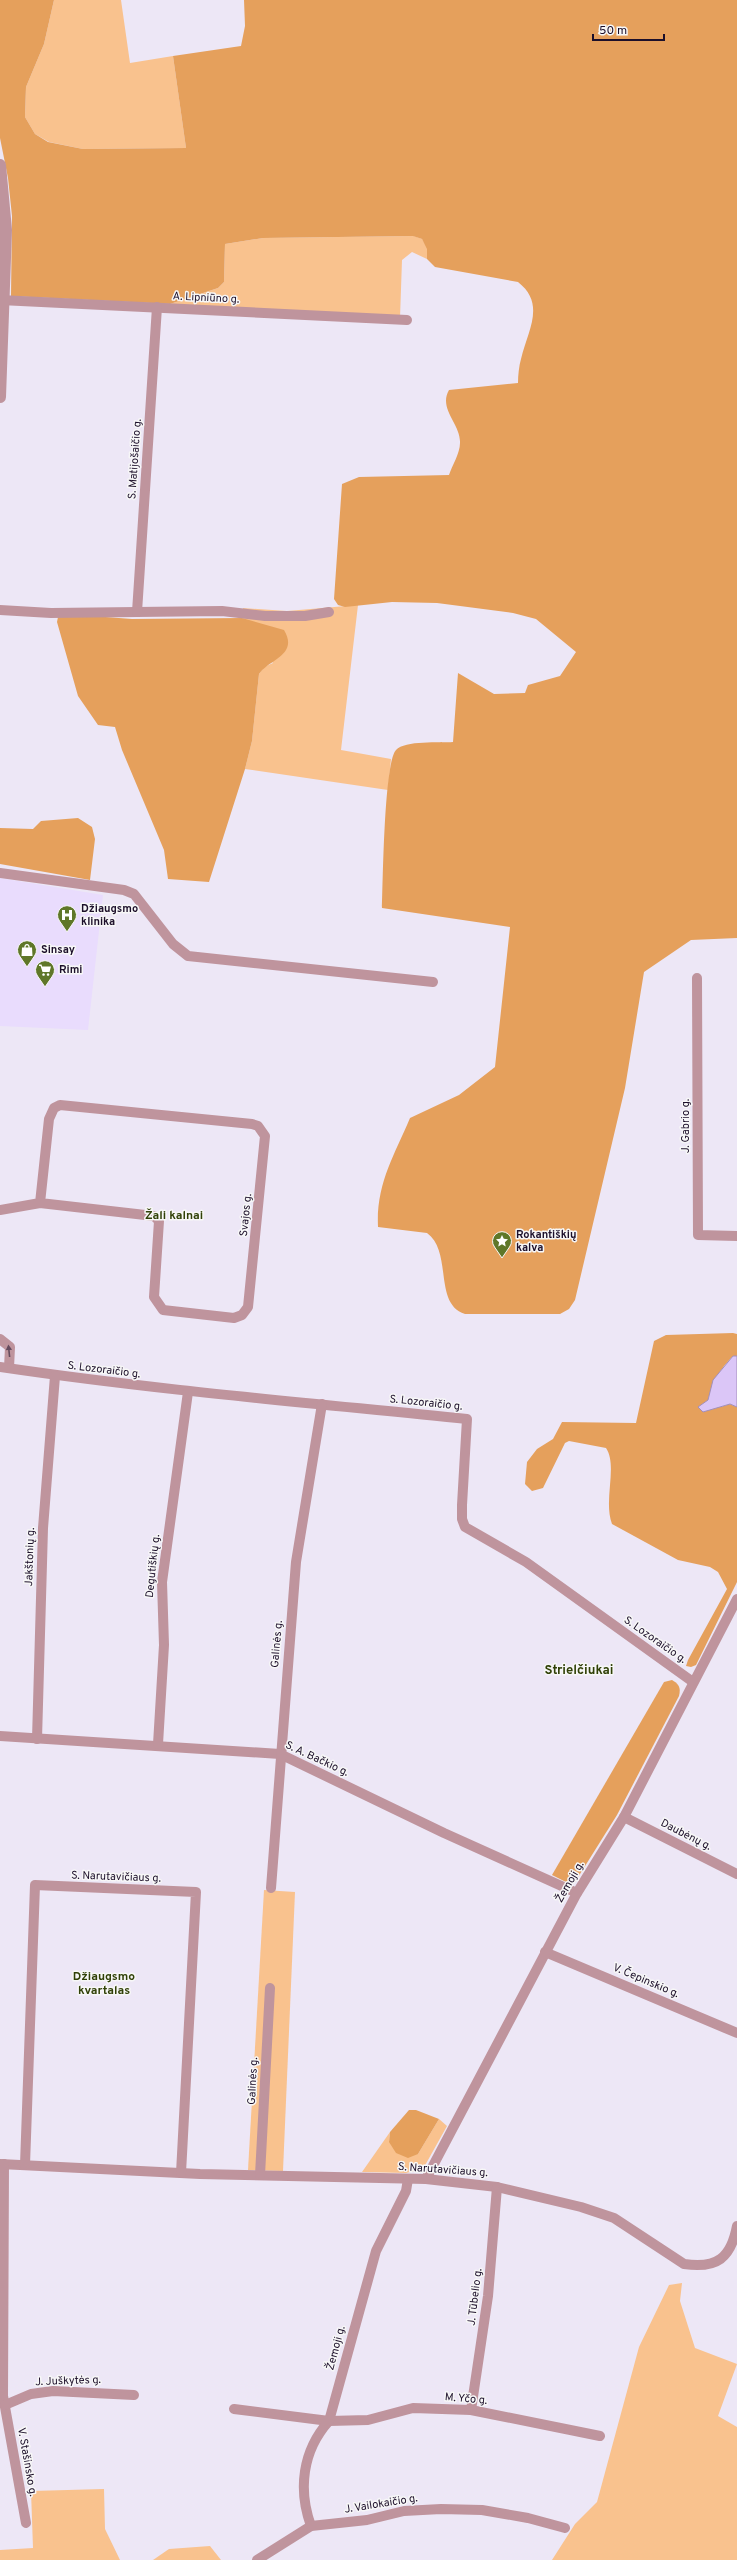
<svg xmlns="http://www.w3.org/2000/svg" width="737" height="2560" font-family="Overpass,sans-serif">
<rect width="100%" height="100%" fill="#ede7f6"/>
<!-- built -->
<polygon fill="#e9dcfd" points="0,878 103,895 88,1030 0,1026"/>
<!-- green -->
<g fill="#f9c28e">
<polygon points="54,0 121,0 130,63 173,56 186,148 83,149 49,142 35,134 25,117 26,87 44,44"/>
<polygon points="414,236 422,239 428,249 427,259 412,252 402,260 400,318 170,304 218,288 224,282 225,244 263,238"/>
<polygon points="358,605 341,750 391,759 388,790 245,769 252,741 259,674 264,667 273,663 242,618 243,608 287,611"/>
<polygon points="264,1890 295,1892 283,2171 248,2170"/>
<polygon points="439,2119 447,2126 423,2169 406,2173 362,2172 390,2132 389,2141 418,2154"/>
<polygon points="682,2283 680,2301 695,2348 737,2364 718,2416 737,2427 737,2560 552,2560 575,2524 597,2502 639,2347 669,2285"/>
<polygon points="104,2489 105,2529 120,2560 0,2560 0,2550 33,2548 31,2491"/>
<polygon points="210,2546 221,2560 153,2560 169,2549"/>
</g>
<!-- forest -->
<g fill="#e5a05c">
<path d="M0 0H54L44 44 26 87 25 117 35 134 48 142 83 149 186 148 173 56 241 46 245 26 244 0H737V938L691 940 644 972 625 1088 575 1300 569 1309 560 1314H465C433 1304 453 1252 427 1233L378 1227C376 1184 394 1156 410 1118L459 1095 495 1067 510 927 382 908C383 883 384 763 396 750 405 740 440 743 453 742L458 673 494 694 525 693 528 685 560 676 576 652 536 619 513 613 437 603 392 602 345 607 338 605 334 599 342 484 359 477 449 475C452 466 460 453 460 443 461 424 438 409 449 390L518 383C518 375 519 366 521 359 528 330 546 304 518 282L435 267 427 259V249L422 239 413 236 263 238 225 244 224 282 218 288 170 304 11 296 12 216 8 178 0 138Z"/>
<path d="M79 615 132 619 242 618 284 630C299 655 269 659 259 674L252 741 245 769 209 882 168 879 164 850 122 750 115 727 98 725 78 696 57 622 58 617Z"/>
<polygon points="78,818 92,827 95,839 90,880 0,864 0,828 33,829 41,821"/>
<path d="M733 1333 737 1334V1356H733C719 1370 713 1382 708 1400L720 1407 730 1404 737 1407V1582L696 1665 691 1667 686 1666 688 1660 727 1589 718 1572 710 1567 678 1560 612 1524C603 1500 618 1466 606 1448L569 1441 565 1443 543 1488 532 1491 525 1484 527 1462 537 1449 553 1439 562 1422 636 1423 654 1341 666 1335Z"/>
<path d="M672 1680C679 1684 681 1688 679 1696L617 1815 575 1882 568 1883 552 1875 664 1682Z"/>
<polygon points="409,2110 416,2110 439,2119 418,2154 408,2158 396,2153 389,2142 390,2132"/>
</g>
<!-- water -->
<polygon fill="#dbc6f7" stroke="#a28fba" points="733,1356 737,1356 737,1407 730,1404 703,1412 698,1407 708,1400 713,1380"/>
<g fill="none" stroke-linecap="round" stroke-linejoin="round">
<!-- minor -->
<g stroke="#bf949d" stroke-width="10">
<polyline points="0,300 407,320"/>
<polyline points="0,610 51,613 222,611 265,616 305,616 329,612"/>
<polyline points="137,612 157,307"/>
<polyline points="0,873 124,890 134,894 173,944 188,956 433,982"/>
<polyline points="697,978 698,1235 737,1236"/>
<polyline points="0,1210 40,1203 154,1216 159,1221 154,1297 163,1310 234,1318 242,1315 248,1307 265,1136 258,1126 252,1124 60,1105 54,1108 49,1119 40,1203"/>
<polyline points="0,1339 10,1347 9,1368"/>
<path d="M0 1367C155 1390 311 1403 467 1419L462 1505V1519L465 1527 526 1562 693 1682"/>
<polyline points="0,1736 280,1754 444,1833 577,1893"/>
<polyline points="37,1739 43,1528 55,1376"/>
<polyline points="158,1744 164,1645 162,1582 188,1392"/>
<polyline points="624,1817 737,1874"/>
<polyline points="271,1888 296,1562 322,1404"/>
<polyline points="545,1952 737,2033"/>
<path d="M0 2164 200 2174 426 2179 497 2187 581 2207 614 2218 684 2264C717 2269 731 2258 737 2226"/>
<polyline points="4,2164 3,2396 26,2523"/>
<polyline points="25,2165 35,1885 196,1892 181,2173"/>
<polyline points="260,2175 270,1988"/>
<polyline points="426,2179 577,1893 624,1817 737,1599"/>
<polyline points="5,2405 31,2394 53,2391 134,2395"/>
<polyline points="234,2409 329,2421 368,2420 413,2408 471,2410 600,2436"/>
<polyline points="471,2410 488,2296 497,2187"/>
<path d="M311 2526C298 2490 302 2451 329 2421L376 2251 406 2191 408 2179"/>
<polyline points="257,2560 311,2526 367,2520 404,2511 441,2509 482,2510 528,2518 565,2528"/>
</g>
<!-- tertiary -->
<polyline stroke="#bf949d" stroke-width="12" points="0,165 6,230 0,397"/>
</g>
<!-- one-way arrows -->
<defs><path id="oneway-solid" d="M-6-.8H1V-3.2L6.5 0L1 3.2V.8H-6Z"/></defs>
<use fill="#654b5e" href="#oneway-solid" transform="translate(9 1351) rotate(-96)"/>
<!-- icons -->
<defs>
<g id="hospital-pin" transform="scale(1)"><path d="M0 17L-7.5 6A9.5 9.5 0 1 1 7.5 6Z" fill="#5f7729" stroke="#f7f7f7"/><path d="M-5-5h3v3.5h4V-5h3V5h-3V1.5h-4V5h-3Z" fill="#fff"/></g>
<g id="shop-pin" transform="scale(1)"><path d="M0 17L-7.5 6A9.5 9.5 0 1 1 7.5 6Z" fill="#5f7729" stroke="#f7f7f7"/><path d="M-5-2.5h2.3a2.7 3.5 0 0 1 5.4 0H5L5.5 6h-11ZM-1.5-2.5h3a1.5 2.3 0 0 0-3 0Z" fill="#fff"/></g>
<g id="supermarket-pin" transform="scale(1)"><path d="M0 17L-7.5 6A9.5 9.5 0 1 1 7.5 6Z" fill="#5f7729" stroke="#f7f7f7"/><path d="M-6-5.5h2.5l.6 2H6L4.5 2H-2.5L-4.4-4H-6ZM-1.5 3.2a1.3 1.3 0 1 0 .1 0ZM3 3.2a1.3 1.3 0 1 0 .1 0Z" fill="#fff"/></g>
<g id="sight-pin" transform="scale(1)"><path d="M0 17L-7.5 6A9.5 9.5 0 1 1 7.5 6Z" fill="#5f7729" stroke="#f7f7f7"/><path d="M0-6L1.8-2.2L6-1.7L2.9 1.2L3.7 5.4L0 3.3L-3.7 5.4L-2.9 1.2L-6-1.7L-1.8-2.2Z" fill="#fff"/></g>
</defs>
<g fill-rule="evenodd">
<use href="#hospital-pin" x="67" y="915"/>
<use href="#shop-pin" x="27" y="950"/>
<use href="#supermarket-pin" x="45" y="970"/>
<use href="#sight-pin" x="502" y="1241"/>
</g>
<g text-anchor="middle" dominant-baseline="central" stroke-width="3" stroke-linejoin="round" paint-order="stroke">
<!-- street labels -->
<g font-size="11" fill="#1c0f2a" stroke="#f7f7f7">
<text transform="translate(206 298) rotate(3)">A. Lipniūno g.</text>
<text transform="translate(135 459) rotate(-86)">S. Matijošaičio g.</text>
<text transform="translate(686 1126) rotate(-90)">J. Gabrio g.</text>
<text transform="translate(246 1215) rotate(-84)">Svajos g.</text>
<text transform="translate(104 1370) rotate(7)">S. Lozoraičio g.</text>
<text transform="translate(426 1403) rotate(6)">S. Lozoraičio g.</text>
<text transform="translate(30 1557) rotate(-88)">Jakštonių g.</text>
<text transform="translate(153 1566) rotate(-84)">Degutiškių g.</text>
<text transform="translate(655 1640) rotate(35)">S. Lozoraičio g.</text>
<text transform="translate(277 1644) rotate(-85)">Galinės g.</text>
<text transform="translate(317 1759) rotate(25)">S. A. Bačkio g.</text>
<text transform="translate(686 1835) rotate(27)">Daubėnų g.</text>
<text transform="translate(116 1877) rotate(2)">S. Narutavičiaus g.</text>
<text transform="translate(570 1882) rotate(-60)">Žemoji g.</text>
<text transform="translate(646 1981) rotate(23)">V. Čepinskio g.</text>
<text transform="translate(253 2081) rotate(-87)">Galinės g.</text>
<text transform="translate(443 2170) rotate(4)">S. Narutavičiaus g.</text>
<text transform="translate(475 2297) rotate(-83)">J. Tūbelio g.</text>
<text transform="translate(336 2348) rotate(-75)">Žemoji g.</text>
<text transform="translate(68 2381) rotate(-2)">J. Juškytės g.</text>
<text transform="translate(466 2399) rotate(5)">M. Yčo g.</text>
<text transform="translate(27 2462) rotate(80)">V. Stašinsko g.</text>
<text transform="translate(381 2504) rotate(-9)">J. Vailokaičio g.</text>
</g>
<!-- poi labels -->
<g font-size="11" font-weight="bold" fill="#1c0f2a" stroke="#f7f7f7" text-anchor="start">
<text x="81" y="909">Džiaugsmo<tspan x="81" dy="13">klinika</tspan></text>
<text x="41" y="950">Sinsay</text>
<text x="59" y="970">Rimi</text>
<text x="516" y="1235">Rokantiškių<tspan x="516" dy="13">kalva</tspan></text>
</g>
<!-- neighbourhood labels -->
<g font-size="12" font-weight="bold" fill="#304007" stroke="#f7f7f7">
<text x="174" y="1216">Žali kalnai</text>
<text x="104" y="1977">Džiaugsmo<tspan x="104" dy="14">kvartalas</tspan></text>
</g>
<!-- quarter labels -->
<g font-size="13" font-weight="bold" fill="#304007" stroke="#f7f7f7">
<text x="579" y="1671">Strielčiukai</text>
</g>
</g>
<!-- scale -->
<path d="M593 34v6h71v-6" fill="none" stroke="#1c0f2a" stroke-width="2"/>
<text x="599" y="34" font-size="12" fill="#1c0f2a" stroke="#f7f7f7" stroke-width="3" paint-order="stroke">50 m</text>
</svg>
